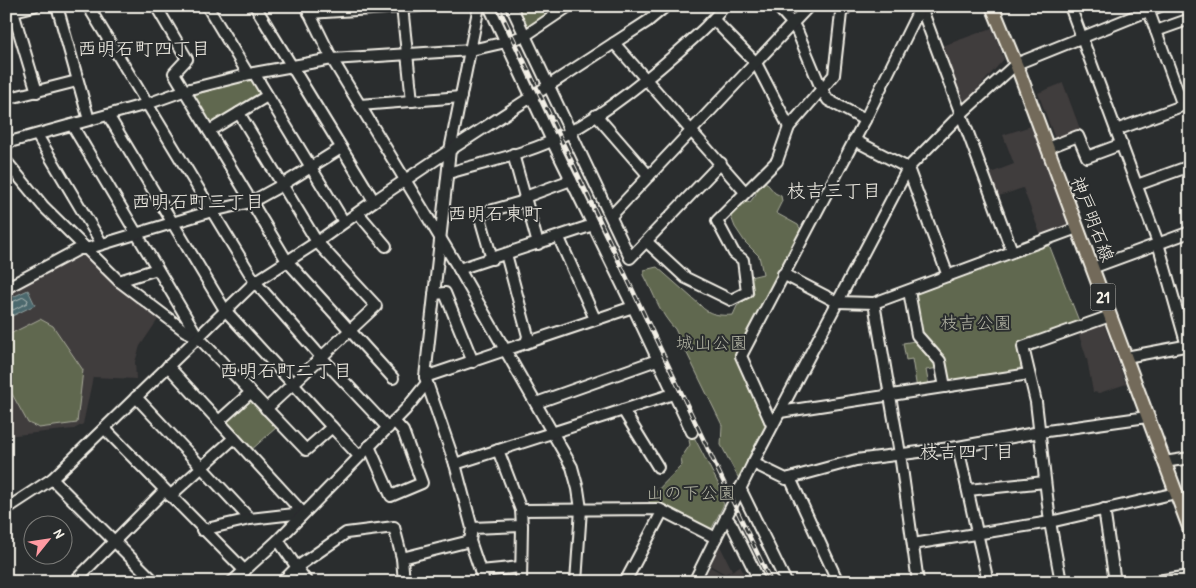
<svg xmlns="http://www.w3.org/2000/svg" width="1196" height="588" font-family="'Patrick Hand','Klee One',sans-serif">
<rect width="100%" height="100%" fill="#2a2d2e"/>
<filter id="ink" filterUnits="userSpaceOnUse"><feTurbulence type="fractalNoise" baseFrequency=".02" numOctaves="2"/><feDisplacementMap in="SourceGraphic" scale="10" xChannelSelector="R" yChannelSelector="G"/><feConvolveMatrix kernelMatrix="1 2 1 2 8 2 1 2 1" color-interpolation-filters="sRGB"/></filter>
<g filter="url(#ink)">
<!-- built -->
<g fill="#403c3d">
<polygon points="992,28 1004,59 967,101 961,100 940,47"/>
<polygon points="1063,83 1080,129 1055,139 1038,93"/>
<polygon points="1031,126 1067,223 1065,227 1041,236 1023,188 996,197 988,174 1014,164 1003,135"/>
<polygon points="84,255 159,318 140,346 135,362 136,379 93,377 83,424 74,429 6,436 6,293"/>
<polygon points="1103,322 1126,384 1099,393 1093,392 1087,359 1078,332"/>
<polygon points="720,546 732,570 725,574 710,565"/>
<polygon points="740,566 748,582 702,582 710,567 725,575"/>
</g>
<!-- green -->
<g fill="#61684f" stroke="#aaac9c">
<polygon points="515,6 560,6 526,28"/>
<polygon points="252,78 264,95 209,126 195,100 194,95"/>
<path d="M763 179 775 193 781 196 782 201 776 213 798 225 801 230 786 263 743 340 737 355 740 366 753 394 766 428 750 454 739 479 721 445 722 425 675 329C660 314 654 294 644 275V270L657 267 700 305C708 315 721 316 733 315L737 306 754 294 750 277 763 274 759 256 745 242 735 227 730 214 744 200 750 202 756 194 755 189Z"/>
<path d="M1048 242 1079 321 1026 340C1015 348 1017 352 1022 364L1017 373 955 382 948 381 945 359H938L939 368 926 370 929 386 917 389 912 359 906 360 903 343 921 340 914 295 916 291Z"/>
<polygon points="40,319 53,326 83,370 77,423 39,428 28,423 6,383 6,336"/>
<polygon points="249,398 277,427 250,451 223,422"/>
<polygon points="694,437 721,489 717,492 724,504 712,528 708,532 650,507 649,499 682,465 681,458 690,445 689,440"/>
</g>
<!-- water -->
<polygon fill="#4b686d" stroke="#8f9f9e" points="28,290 35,305 10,317 6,310 6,300"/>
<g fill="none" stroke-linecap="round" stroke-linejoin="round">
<!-- shore -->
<polygon stroke="#b0bab7" stroke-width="1" points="24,297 28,300 27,303 13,310 8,308 9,304"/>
<!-- minor casing -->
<g stroke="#f4f1e8" stroke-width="14">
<g id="minor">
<polyline points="57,6 89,120"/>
<polyline points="88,6 255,282 322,358 388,428"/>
<polyline points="156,6 187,59 174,73 287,261 393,378"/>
<polyline points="207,6 248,74"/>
<polyline points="255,6 374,201"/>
<polyline points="306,6 332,59 459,269 572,467 578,489 581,509 576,582"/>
<polyline points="402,6 412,101"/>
<polyline points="479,6 450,150 425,377 455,464 472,528 470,541 484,582"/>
<polyline points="489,6 552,141 633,307 692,432"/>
<polyline points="511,6 630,258 721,163"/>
<polyline points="777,6 793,24 798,33 821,88 828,100 865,120"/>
<polyline points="1070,6 1158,243 1187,346"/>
<polyline points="1147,6 1183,106"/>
<polyline points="921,7 1012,251"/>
<polyline points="13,12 37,92"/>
<polyline points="6,13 34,6"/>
<polyline points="309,13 419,6"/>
<polyline points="714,20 756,63 789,127"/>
<polyline points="1156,31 1190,19"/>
<polyline points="614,43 745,192"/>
<polyline points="254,73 344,222"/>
<polyline points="6,99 77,81"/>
<polyline points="360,105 461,97"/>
<polyline points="239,113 317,242 376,306 266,409"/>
<polyline points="108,115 225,310 332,427"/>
<polyline points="596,115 649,176"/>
<polyline points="72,125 198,337 306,450 332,427 359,456"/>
<polyline points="1116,130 1190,103"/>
<polyline points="209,131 267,96"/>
<polyline points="37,135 102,244"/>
<polyline points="854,140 908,168 948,276"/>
<polyline points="6,143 147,104 186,90 254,73 332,59 471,50 506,42 526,35 569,6"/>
<polyline points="1047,148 1078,136 1087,157 1122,144"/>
<polyline points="513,154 538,244"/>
<polyline points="6,161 43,206 119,281 185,331 198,337"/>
<path d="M448 173C483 163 521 155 554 140 597 120 643 83 678 52 695 37 711 24 724 6"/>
<polyline points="1137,185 1190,166"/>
<polyline points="358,213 386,246"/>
<polyline points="611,216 809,6"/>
<polyline points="559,238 595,319"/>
<polyline points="647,242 686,278 731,300 747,292 743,260 734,253 717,221 777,161 789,127 834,75 841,13 848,6"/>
<polyline points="506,254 528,336 526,343"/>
<polyline points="492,259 479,214 521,202 525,197 571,180"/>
<polyline points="1092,268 1190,232"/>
<polyline points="459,269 593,225"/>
<polyline points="783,274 837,302 874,303 1077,228"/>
<polyline points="119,281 157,269"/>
<polyline points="6,288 79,249 86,249 212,211 251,202 282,185 341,148"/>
<polyline points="909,291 917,335 940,361 945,387"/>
<polyline points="434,294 445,293 473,362"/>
<polyline points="874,303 900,454 918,582"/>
<polyline points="1126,357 1190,345"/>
<polyline points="168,366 303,513"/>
<polyline points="425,377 633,307"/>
<polyline points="136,397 250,519"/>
<polyline points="536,403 657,360"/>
<polyline points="623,410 658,467"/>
<polyline points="780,412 1029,374"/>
<polyline points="219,421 250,393"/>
<polyline points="772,425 741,356 865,120 921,6"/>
<polyline points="105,429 245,571"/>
<polyline points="369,446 391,496 422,483 403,431 394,421"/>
<polyline points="958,447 988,582"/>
<polyline points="498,450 521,510"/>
<polyline points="1164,462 1190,458"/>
<polyline points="753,463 786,479 856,460 958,447 1040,432 1147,417"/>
<polyline points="455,464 673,394"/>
<polyline points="790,478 838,582"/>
<polyline points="52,479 155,582"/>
<polyline points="740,488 786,582"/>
<polyline points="968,490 1045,482"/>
<polyline points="170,496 234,438"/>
<polyline points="6,509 52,479 255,282 317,242 374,201 450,150 614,43 648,21 666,6"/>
<polyline points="1104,509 1115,582"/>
<polyline points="726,517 732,525 760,582"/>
<polyline points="472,528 522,526 521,510 659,509 716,538"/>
<polyline points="202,530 250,519 303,513"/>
<polyline points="278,540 307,582"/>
<polyline points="913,544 1050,522 1176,493"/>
<polyline points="402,558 470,541"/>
<polyline points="480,571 521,567"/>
<polyline points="74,582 164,491"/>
<polyline points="232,582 278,540 406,409 426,384"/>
<polyline points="282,582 297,567 346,533 394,527 402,558 404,582"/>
<polyline points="521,582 522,526"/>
<polyline points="625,582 662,512"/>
<polyline points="694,582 753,463 908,168 962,113 1016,64 1160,6"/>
<polyline points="1061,582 1050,522 1036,402 1023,347 1110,316"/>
<polyline points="1150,582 1190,576"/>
</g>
</g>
<!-- major casing -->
<g stroke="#f4f1e8" stroke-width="16">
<polyline id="major" points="992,6 1020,74 1190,530"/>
</g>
<!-- minor -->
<use href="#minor" stroke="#2a2d2e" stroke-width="10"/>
<!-- major -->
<use href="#major" stroke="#736b5a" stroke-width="12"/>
<!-- rail casing -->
<g stroke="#f4f1e8" stroke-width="4.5">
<polyline id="rail" points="498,6 771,582"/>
</g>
<!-- rail -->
<use href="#rail" stroke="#2a2d2e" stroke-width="2.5" stroke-dasharray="8" stroke-linecap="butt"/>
</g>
</g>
<g text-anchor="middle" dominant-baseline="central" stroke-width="4" stroke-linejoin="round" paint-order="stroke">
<!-- shield labels -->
<rect fill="#2a2d2e" stroke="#b7b6b0" stroke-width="1" x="1090.5" y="283.5" width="25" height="27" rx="4"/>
<g font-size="16" font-weight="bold" fill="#f4f1e8">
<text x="1103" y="297">21</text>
</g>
<!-- street labels -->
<g font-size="18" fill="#f4f1e8" stroke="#2a2d2e">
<text transform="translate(1093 219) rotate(69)">神戸明石線</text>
</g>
<!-- park labels -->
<g font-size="18" fill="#b2b3a3" stroke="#2a2d2e">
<text x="976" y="322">枝吉公園</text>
<text x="712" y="342">城山公園</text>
<text x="691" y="492">山の下公園</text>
</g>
<!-- neighbourhood labels -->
<g font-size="19" fill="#f4f1e8" stroke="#2a2d2e">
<text x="144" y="48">西明石町四丁目</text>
<text x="834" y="190">枝吉三丁目</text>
<text x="198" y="201">西明石町三丁目</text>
<text x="495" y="213">西明石東町</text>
<text x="286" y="370">西明石町二丁目</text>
<text x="967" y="451">枝吉四丁目</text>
</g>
</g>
<!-- margin -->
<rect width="1196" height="588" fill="none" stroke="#2a2d2e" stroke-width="25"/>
<rect x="12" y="12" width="1171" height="563" fill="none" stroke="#f4f1e8" stroke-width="2" filter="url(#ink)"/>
<!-- north arrow -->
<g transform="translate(48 540) rotate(60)"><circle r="24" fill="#2a2d2e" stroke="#7b7b78"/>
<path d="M0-4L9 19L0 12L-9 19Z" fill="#ff9aa2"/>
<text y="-8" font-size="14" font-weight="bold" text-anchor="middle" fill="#f4f1e8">N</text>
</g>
</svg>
